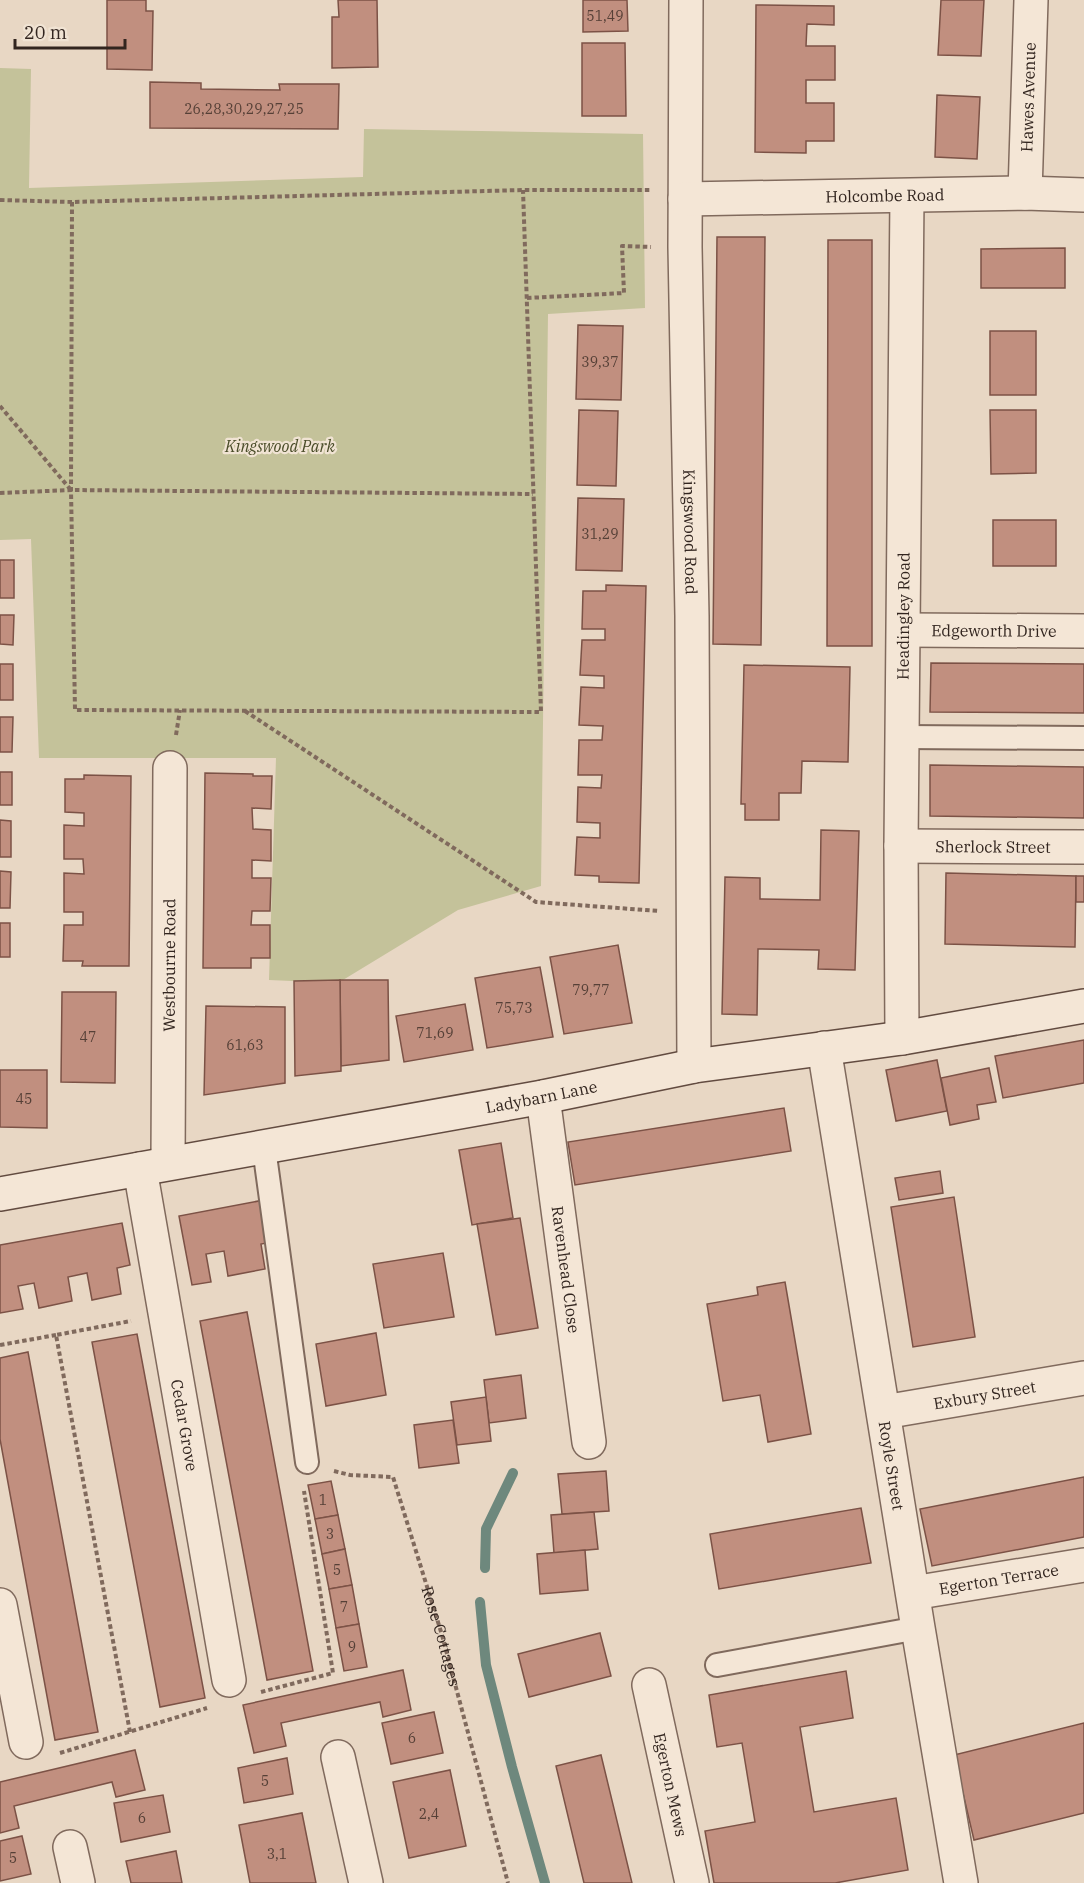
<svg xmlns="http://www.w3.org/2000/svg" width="1084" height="1883" font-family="'IBM Plex Serif',serif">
<rect width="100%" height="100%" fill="#e8d7c4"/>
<!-- green -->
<polygon fill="#c4c29a" points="0,68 31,69 29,188 363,177 364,129 643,134 645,308 548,314 541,886 458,910 338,983 269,980 276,758 39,758 31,539 0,540"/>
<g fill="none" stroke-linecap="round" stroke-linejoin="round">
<!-- stream -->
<g stroke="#6e887d" stroke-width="10">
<polyline points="485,1568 486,1529 513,1473"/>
<polyline points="480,1602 486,1665 512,1767 545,1883"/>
</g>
</g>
<!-- building -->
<g fill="#c18f7f" stroke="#7c5246" stroke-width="1.5">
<polygon points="107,0 146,0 146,11 153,11 152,70 107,69"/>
<polygon points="338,0 377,0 378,67 332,68 332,17 339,17"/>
<polygon points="583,0 627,0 628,31 583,32"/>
<polygon points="941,0 984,0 981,56 938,55"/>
<polygon points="756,5 834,6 834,25 807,24 806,46 835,46 835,80 806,80 806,103 834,103 834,141 806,141 806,153 755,152"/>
<polygon points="582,43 625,43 626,116 582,116"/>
<polygon points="150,82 201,83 201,89 280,90 279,84 339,84 338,129 150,128"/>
<polygon points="937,95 980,97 977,159 935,157"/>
<polygon points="717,237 765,237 761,645 713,644"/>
<polygon points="828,240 872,240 872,646 827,646"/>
<polygon points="1065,248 1065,288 981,288 981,249"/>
<polygon points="578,325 623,326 621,400 576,399"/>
<rect x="990" y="331" width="46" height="64"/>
<polygon points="579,410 618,411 616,486 577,485"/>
<polygon points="990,410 1036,410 1036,473 991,474"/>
<polygon points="578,498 624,499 622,571 576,570"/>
<rect x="993" y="520" width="63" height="46"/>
<rect x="0" y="560" width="14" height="38"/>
<polygon points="606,585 646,586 639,883 599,882 599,876 575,875 577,837 600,838 600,823 577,822 578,787 601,788 602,775 578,775 579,740 602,740 603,726 579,725 581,687 604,688 604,676 580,675 582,640 605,640 605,629 582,629 583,591 606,591"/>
<polygon points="0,615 14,615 13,645 0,644"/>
<polygon points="931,663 1084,664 1084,713 930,712"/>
<rect x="0" y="664" width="13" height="36"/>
<polygon points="744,665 850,667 848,762 802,761 801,793 779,793 779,820 745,820 745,804 741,804"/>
<polygon points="0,717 13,717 12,752 0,752"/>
<polygon points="930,765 1084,767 1084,818 930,816"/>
<rect x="0" y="772" width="12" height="33"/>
<polygon points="205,773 253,774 253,776 272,776 271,809 252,808 253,829 271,830 271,861 252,860 252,878 271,878 270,911 252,911 251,925 270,925 270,958 251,958 251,968 203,968"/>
<polygon points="84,775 131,776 129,966 82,966 83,961 63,961 64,925 83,925 83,912 64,912 64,873 84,874 83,859 64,859 64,825 84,826 84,813 65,812 65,779 84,779"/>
<polygon points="0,820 11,821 11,857 0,857"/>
<polygon points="821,830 859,831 855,970 818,969 819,950 758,949 757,1015 722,1014 725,877 760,878 760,899 820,900"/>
<polygon points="0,871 11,872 10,908 0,908"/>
<polygon points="946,873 1076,876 1075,947 945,944"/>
<rect x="1076" y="876" width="8" height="26"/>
<rect x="0" y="923" width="10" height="34"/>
<polygon points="618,945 632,1023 564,1034 550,957"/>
<polygon points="540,967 553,1037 487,1048 475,978"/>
<polygon points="340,980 388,980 389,1060 341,1066"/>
<polygon points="340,980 341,1071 295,1076 294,981"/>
<polygon points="62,992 116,992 115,1083 61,1082"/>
<polygon points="465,1004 473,1050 404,1062 396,1016"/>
<polygon points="206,1006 285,1007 285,1083 204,1095"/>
<polygon points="1084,1040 1084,1083 1003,1098 995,1056"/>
<polygon points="937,1060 947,1111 896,1121 886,1070"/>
<polygon points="989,1068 996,1102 977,1105 979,1119 950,1125 941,1078"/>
<polygon points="0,1070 47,1070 47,1128 0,1127"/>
<polygon points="784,1108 791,1151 575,1185 568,1142"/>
<polygon points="501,1143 513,1218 472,1225 459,1150"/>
<polygon points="940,1171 943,1193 899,1200 895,1178"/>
<polygon points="954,1197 975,1337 913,1347 891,1207"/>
<polygon points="264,1200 272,1242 261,1244 265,1269 228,1276 224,1251 206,1254 211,1282 192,1285 179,1216"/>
<polygon points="520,1218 538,1328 496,1335 477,1224"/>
<polygon points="122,1223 130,1265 117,1268 121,1294 92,1300 87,1273 68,1277 72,1301 39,1308 34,1283 18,1286 23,1309 0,1313 0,1245"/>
<polygon points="443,1253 454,1317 384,1328 373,1264"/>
<polygon points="785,1282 811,1434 768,1442 760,1395 723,1401 707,1304 758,1295 757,1287"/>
<polygon points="247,1312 313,1671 267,1680 200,1321"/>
<polygon points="376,1333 386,1395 326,1406 316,1344"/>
<polygon points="137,1334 205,1698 160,1707 92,1342"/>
<polygon points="28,1352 98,1732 55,1740 0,1439 0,1358"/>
<polygon points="521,1375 526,1418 489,1423 484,1380"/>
<polygon points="486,1397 491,1441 457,1445 451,1402"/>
<polygon points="453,1420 459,1463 419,1468 414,1425"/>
<polygon points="606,1471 609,1511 562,1514 558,1474"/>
<polygon points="1084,1477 1084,1537 932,1566 920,1509"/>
<polygon points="331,1481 338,1515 315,1519 308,1485"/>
<polygon points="861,1508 871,1563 719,1589 710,1534"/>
<polygon points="594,1512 598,1549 554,1553 551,1515"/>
<polygon points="338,1515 345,1549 322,1554 315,1519"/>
<polygon points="345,1549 352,1585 329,1589 322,1554"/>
<polygon points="585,1550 588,1590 540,1594 537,1554"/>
<polygon points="352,1585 359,1624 336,1628 329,1589"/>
<polygon points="359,1624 367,1667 344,1671 336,1628"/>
<polygon points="600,1633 611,1676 529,1697 518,1654"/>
<polygon points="403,1670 411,1710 383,1717 380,1702 281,1723 286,1746 254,1753 243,1705"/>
<polygon points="846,1671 853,1718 800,1727 814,1812 896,1798 908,1870 835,1883 714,1883 705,1831 755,1822 742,1743 717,1747 709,1695"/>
<polygon points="434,1712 443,1753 391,1764 382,1723"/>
<polygon points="1084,1723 1084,1813 974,1840 954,1755"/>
<polygon points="135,1750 145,1790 116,1797 112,1782 14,1806 19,1828 0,1833 0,1782"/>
<polygon points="601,1755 632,1883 584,1883 556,1766"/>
<polygon points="287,1758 293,1794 244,1803 238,1768"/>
<polygon points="450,1770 466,1846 409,1858 393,1782"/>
<polygon points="163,1795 170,1832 121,1842 114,1803"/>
<polygon points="302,1813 316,1883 250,1883 239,1825"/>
<polygon points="22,1836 31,1874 0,1881 0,1841"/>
<polygon points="176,1851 182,1883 131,1883 126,1861"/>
</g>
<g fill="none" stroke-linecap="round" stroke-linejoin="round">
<!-- lane casing -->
<g stroke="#806a5d" stroke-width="26">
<g id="lane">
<polyline points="903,737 1084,738"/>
<polyline points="264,1148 307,1462"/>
<polyline points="717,1665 918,1628"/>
</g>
</g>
<!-- street casing -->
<g stroke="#806a5d" stroke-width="36">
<g id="street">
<path id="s2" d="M686 0 685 247 692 616 694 1066"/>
<path id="s3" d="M1025 193 1031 0"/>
<path id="s4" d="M685 199 1025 193 1084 195"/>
<path id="s5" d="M904 630 1084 631"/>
<path id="s6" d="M901 846 1084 847"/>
<path id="s7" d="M902 1038 901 846 907 196"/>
<path id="s8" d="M824 1048 918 1628 961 1883"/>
<path id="s9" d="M543 1097 589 1442"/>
<path id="s10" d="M168 1163 170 768"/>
<path id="s11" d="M140 1169 229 1680"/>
<path id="s12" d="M884 1412 1084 1378"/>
<path id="s13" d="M913 1593 1084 1565"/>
<polyline points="0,1605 26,1742"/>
<path id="s14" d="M649 1685 692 1883"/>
<polyline points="338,1757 366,1883"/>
<polyline points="70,1847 78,1883"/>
</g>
</g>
<!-- secondary casing -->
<g stroke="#624b40" stroke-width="36">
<g id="secondary">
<path id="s15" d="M0 1194 543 1097 694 1066 902 1038 1084 1006"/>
</g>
</g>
<!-- path -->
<g stroke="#806a5d" stroke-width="4" stroke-dasharray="4.5 3" stroke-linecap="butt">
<polyline points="0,200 72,202 523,190 650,190"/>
<polyline points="72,202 71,490 75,710 541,712 523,190"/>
<polyline points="527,298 624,293 622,246 651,247"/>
<polyline points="0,406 71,490"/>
<polyline points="0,493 71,490 533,494"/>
<polyline points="245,711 536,902 659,911"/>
<polyline points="176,735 180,710"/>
<polyline points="0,1345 56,1335"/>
<path id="s1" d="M334 1471 350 1475 393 1477 442 1635 508 1883"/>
<polyline points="261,1692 333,1673 304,1491"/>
<polyline points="130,1732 56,1335 131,1321"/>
<polyline points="60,1753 207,1708"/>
</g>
<!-- lane -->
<use href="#lane" stroke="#f4e6d6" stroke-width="22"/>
<!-- street -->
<use href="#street" stroke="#f4e6d6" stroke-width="33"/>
<!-- secondary -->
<use href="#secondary" stroke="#f4e6d6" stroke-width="33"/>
</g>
<g text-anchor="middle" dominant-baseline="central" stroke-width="4.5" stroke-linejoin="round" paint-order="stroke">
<!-- number labels -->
<g font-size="14" fill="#564037">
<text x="605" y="16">51,49</text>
<text x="244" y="109">26,28,30,29,27,25</text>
<text x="600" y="362">39,37</text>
<text x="600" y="534">31,29</text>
<text x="591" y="990">79,77</text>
<text x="514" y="1008">75,73</text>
<text x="435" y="1033">71,69</text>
<text x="88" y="1037">47</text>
<text x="245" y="1045">61,63</text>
<text x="24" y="1099">45</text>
<text x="323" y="1500">1</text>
<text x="330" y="1534">3</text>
<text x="337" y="1570">5</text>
<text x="344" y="1607">7</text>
<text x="352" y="1647">9</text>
<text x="412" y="1738">6</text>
<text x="265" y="1781">5</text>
<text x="429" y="1814">2,4</text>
<text x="142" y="1818">6</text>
<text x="277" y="1854">3,1</text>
<text x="13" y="1858">5</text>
</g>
<!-- street labels -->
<g font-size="16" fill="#32251f" stroke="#f0e3d3">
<text stroke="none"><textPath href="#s3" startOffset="96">Hawes Avenue</textPath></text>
<text stroke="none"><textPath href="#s4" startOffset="200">Holcombe Road</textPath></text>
<text stroke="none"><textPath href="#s2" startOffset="532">Kingswood Road</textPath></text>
<text stroke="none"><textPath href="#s7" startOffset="422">Headingley Road</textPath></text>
<text stroke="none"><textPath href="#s5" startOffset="90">Edgeworth Drive</textPath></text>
<text stroke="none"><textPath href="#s6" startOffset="92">Sherlock Street</textPath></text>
<text stroke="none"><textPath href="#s10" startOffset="198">Westbourne Road</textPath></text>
<text stroke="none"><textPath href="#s15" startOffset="550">Ladybarn Lane</textPath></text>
<text stroke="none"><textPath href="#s9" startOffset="174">Ravenhead Close</textPath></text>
<text stroke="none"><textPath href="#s12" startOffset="102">Exbury Street</textPath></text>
<text stroke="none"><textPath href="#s11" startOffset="260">Cedar Grove</textPath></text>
<text stroke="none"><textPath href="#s8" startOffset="423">Royle Street</textPath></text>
<text stroke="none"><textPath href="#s13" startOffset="87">Egerton Terrace</textPath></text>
<text stroke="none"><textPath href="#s1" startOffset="226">Rose Cottages</textPath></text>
<text stroke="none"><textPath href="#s14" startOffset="102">Egerton Mews</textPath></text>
</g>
<!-- park labels -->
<g font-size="16" font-style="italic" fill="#494c28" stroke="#f0e3d3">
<text x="280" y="446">Kingswood Park</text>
</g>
</g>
<!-- scale -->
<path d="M15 39v9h110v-9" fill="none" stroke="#32251f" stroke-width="3"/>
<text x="24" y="39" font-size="18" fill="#32251f" stroke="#f0e3d3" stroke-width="4.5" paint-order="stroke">20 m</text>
</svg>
